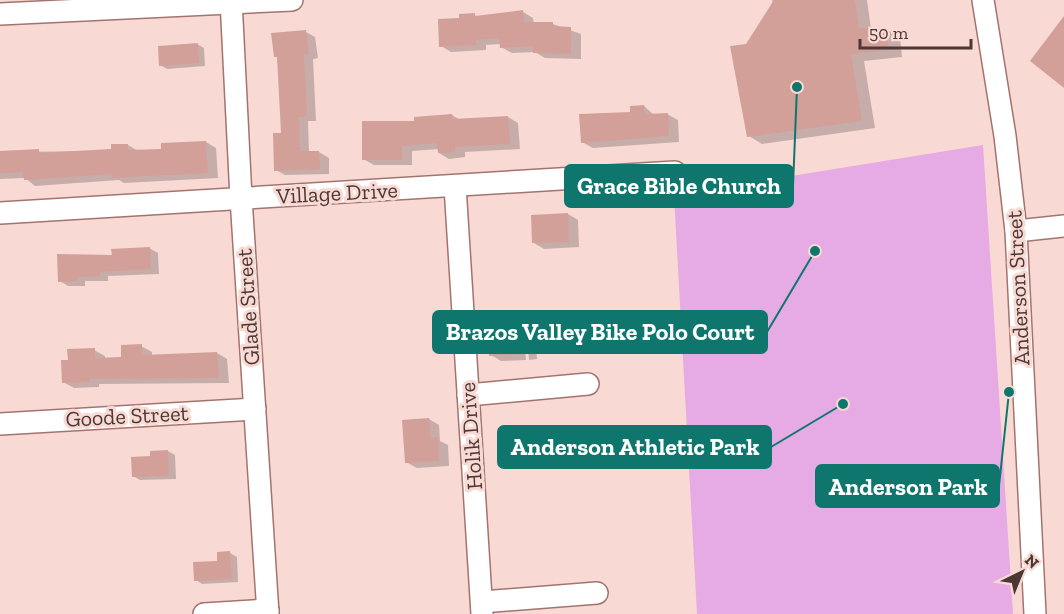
<svg xmlns="http://www.w3.org/2000/svg" width="1064" height="614" font-family="'Zilla Slab',serif">
<rect width="100%" height="100%" fill="#f9d9d4"/>
<!-- green -->
<polygon fill="#e6abe4" points="983,145 1013,614 697,614 674,195"/>
<!-- shadow -->
<g fill="#0003">
<polygon points="772,0 867,0 871,29 886,29 900,37 902,57 864,61 875,128 762,144 749,136 747,45 773,4"/>
<polygon points="523,12 533,18 534,23 553,24 581,34 581,59 545,58 535,52 512,53 501,47 501,44 486,45 486,50 451,52 441,46 461,20 474,15 479,17"/>
<polygon points="306,32 315,37 318,58 313,59 316,121 308,121 309,152 319,152 329,158 329,174 285,175 276,170 283,134 279,58 275,56"/>
<polygon points="197,44 204,48 205,66 167,69 160,65"/>
<polygon points="644,106 654,115 667,114 678,120 679,142 593,148 582,142"/>
<polygon points="452,115 460,120 508,117 518,123 520,149 465,152 465,157 449,159 439,153 439,149 412,151 412,165 374,165 363,159 416,123"/>
<polygon points="206,142 216,148 218,178 124,183 119,180 35,186 25,178 0,179 0,152 113,151 128,145 138,151 163,150"/>
<polygon points="568,214 578,220 579,247 544,249 534,243"/>
<polygon points="149,248 158,253 159,274 108,276 108,281 85,281 85,286 68,286 60,281 113,257"/>
<polygon points="505,311 515,317 516,328 525,328 535,334 537,359 529,360 527,332 524,332 526,360 501,361 491,355"/>
<polygon points="141,346 152,352 152,356 217,353 227,359 229,383 99,384 99,387 74,388 63,382 69,361 94,350 105,356 105,359 123,358"/>
<polygon points="429,419 439,425 440,441 448,445 449,466 417,468 406,462"/>
<polygon points="168,451 175,455 176,479 140,480 133,476 151,457"/>
<polygon points="230,553 237,557 238,582 202,584 196,580"/>
</g>
<!-- building -->
<g fill="#d2a099">
<polygon points="774,0 855,0 859,28 886,28 889,50 851,54 862,121 747,137 730,46 746,44"/>
<polygon points="523,10 524,22 553,22 553,26 571,27 571,54 533,53 533,46 500,48 499,38 476,40 476,45 439,47 438,19 459,18 459,14 475,13 475,16"/>
<polygon points="1064,16 1064,88 1030,61"/>
<polygon points="306,30 309,54 304,54 307,116 299,117 300,151 319,151 320,169 274,171 273,133 281,133 277,57 274,57 271,33"/>
<polygon points="198,43 199,63 159,66 158,46"/>
<polygon points="644,105 645,114 668,113 669,136 581,143 579,114 630,112 630,106"/>
<polygon points="452,114 453,119 508,116 510,144 455,147 455,152 438,153 437,143 402,146 402,160 362,160 362,121 414,121 414,117"/>
<polygon points="206,141 208,173 112,178 112,174 24,180 23,172 0,173 0,151 39,149 39,153 111,149 111,144 128,144 128,150 161,149 161,143"/>
<polygon points="568,213 569,242 532,243 531,215"/>
<polygon points="150,247 151,269 100,272 100,276 77,277 77,281 58,282 57,254 112,255 111,249"/>
<polygon points="505,310 506,327 525,326 527,354 489,356 487,311"/>
<polygon points="142,344 142,355 217,352 219,378 89,379 89,382 62,383 61,360 68,360 67,349 95,348 95,358 121,357 121,345"/>
<polygon points="429,418 431,438 438,437 439,461 405,463 402,420"/>
<polygon points="168,450 169,476 132,477 131,457 150,456 150,451"/>
<polygon points="230,551 232,579 194,581 193,562 217,561 217,552"/>
</g>
<g fill="none" stroke-linecap="round" stroke-linejoin="round">
<!-- minor casing -->
<g stroke="#a3746e" stroke-width="24">
<g id="minor">
<polyline points="231,0 241,198 268,614"/>
<polyline points="983,0 1005,136 1016,231 1035,614"/>
<polyline points="0,14 292,0"/>
<polyline points="455,186 482,614"/>
<polyline points="0,213 675,172"/>
<polyline points="1016,231 1064,226"/>
<polyline points="468,395 588,384"/>
<polyline points="0,424 255,409"/>
<polyline points="482,602 597,593"/>
<polyline points="204,614 268,610"/>
</g>
</g>
<!-- minor -->
<use href="#minor" stroke="#fff" stroke-width="21"/>
</g>
<g text-anchor="middle" dominant-baseline="central" stroke-width="6" stroke-linejoin="round" paint-order="stroke">
<!-- street labels -->
<g font-size="22" fill="#4b3734" stroke="#f9d9d4">
<text transform="translate(337 193) rotate(-3)">Village Drive</text>
<text transform="translate(1018 288) rotate(-93)">Anderson Street</text>
<text transform="translate(248 307) rotate(-94)">Glade Street</text>
<text transform="translate(127 416) rotate(-3)">Goode Street</text>
<text transform="translate(471 436) rotate(-94)">Holik Drive</text>
</g>
</g>
<!-- callouts -->
<path fill="none" stroke="#0f766e" stroke-width="2" d="M797 87L793 186M815 251L767 332M843 404L771 447M1009 392L999 486"/>
<g fill="#0f766e" stroke="#f9d9d4" stroke-width="2">
<circle cx="797" cy="87" r="6"/>
<circle cx="815" cy="251" r="6"/>
<circle cx="843" cy="404" r="6"/>
<circle cx="1009" cy="392" r="6"/>
</g>
<g fill="#0f766e" stroke="#0f766e" stroke-width="2">
<rect x="565" y="165" width="228" height="42" rx="6"/>
<rect x="433" y="311" width="334" height="42" rx="6"/>
<rect x="498" y="426" width="273" height="42" rx="6"/>
<rect x="816" y="465" width="183" height="42" rx="6"/>
</g>
<g font-size="24" text-anchor="middle" font-weight="bold" fill="#fff">
<text x="679" y="194">Grace Bible Church</text>
<text x="600" y="340">Brazos Valley Bike Polo Court</text>
<text x="635" y="455">Anderson Athletic Park</text>
<text x="908" y="495">Anderson Park</text>
</g>
<!-- north arrow -->
<g transform="translate(1022 572) rotate(43)" stroke="#f9d9d4" stroke-width="4.5" paint-order="stroke">
<path d="M0-4.5L10 22L0 15L-10 22Z" fill="#4b3734"/>
<text y="-9" font-size="16" font-weight="bold" text-anchor="middle" fill="#4b3734">N</text>
</g>
<!-- scale -->
<path d="M860 39v9h111v-9" fill="none" stroke="#4b3734" stroke-width="3"/>
<text x="869" y="39" font-size="18" fill="#4b3734" stroke="#f9d9d4" stroke-width="4.5" paint-order="stroke">50 m</text>
</svg>
